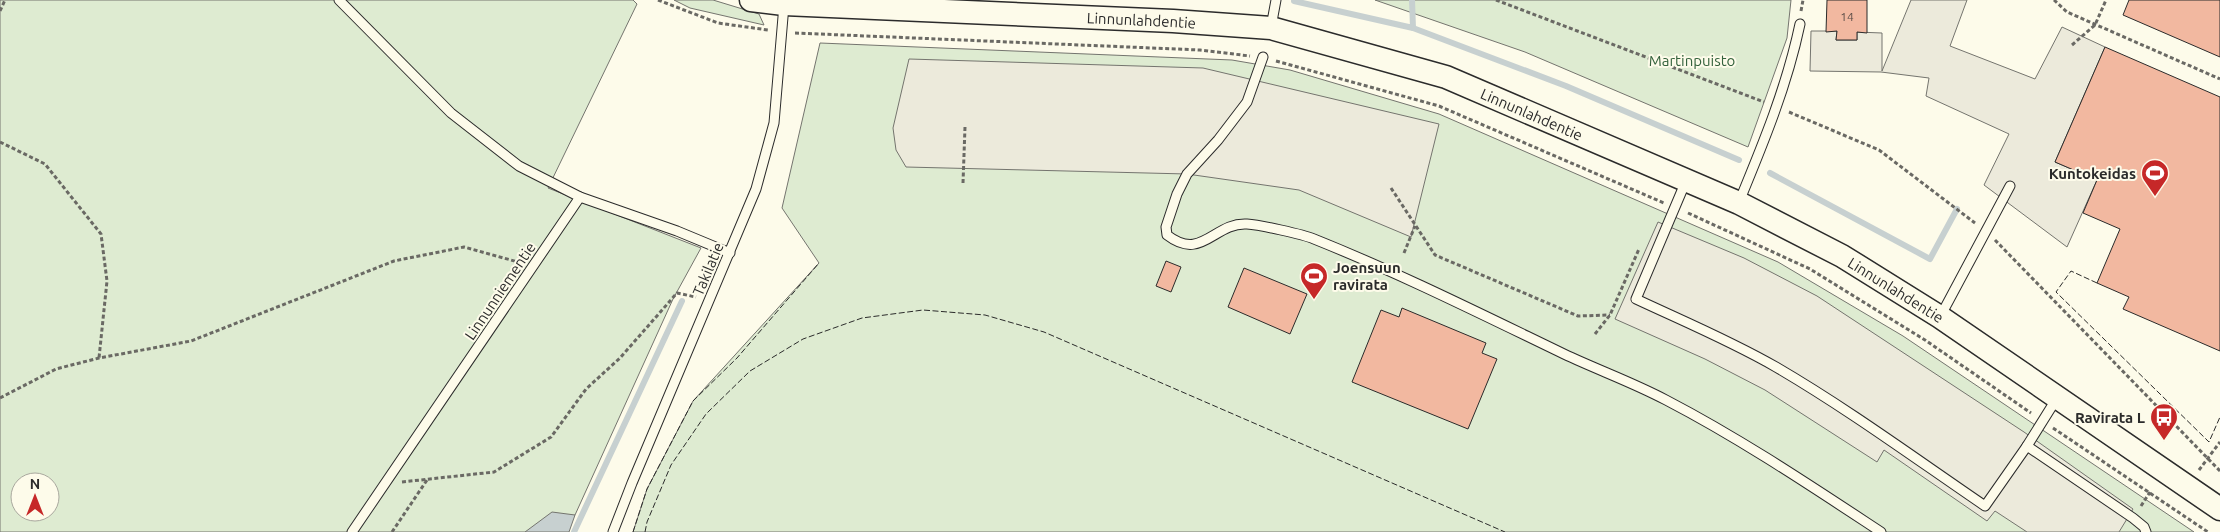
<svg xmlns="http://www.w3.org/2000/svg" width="2220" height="532" font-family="Ubuntu,sans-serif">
<rect width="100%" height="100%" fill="#fdfbea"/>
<!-- green -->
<g fill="#deebd1" stroke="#74746e" fill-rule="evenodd">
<path d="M0 0H633L637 4 548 188 701 248 673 299 575 515 552 532H0ZM20 482H50V512H20Z"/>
<polygon points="674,0 713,0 759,14 764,25 690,8"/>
<polygon points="1375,0 1791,0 1787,38 1748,147 1525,52"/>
<polygon points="820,43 1232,60 1290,70 1439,114 1778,262 1903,336 2194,532 633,532 647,489 693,401 819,263 782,208"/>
</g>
<!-- parking -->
<g fill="#eceadb" stroke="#74746e">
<polygon points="1911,0 1967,0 1950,46 2035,79 2062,27 2105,47 2055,162 2097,180 2067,247 1984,185 2009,134 1926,96 1929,78 1881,72 1810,71 1811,31 1837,31 1836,40 1857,40 1857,32 1882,33 1882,71"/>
<polygon points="909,59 1203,68 1439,124 1411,237 1299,190 1187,174 906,167 896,150 893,128"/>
<polygon points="1658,222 1744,258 1817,296 2024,432 2133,509 2119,532 2027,532 1995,511 1987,521 1884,450 1877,462 1765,390 1705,359 1615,319"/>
</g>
<!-- water -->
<polygon fill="#c7d0d0" stroke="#74746e" points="552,512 575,515 569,532 525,532"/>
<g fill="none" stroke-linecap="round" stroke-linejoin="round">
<!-- stream -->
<g stroke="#c7d0d0" stroke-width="6">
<polyline points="1294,1 1413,28 1412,0"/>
<polyline points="1413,28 1566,86 1739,160"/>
<polyline points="1770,173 1930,259 1957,209"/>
<polyline points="574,532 682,301"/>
</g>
</g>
<!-- building -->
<g fill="#f2b8a0" stroke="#2b2b2b">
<polygon points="1827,0 1867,0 1867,33 1857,32 1857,40 1836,40 1837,31 1826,32"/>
<polygon points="2129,0 2220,0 2220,57 2123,15"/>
<polygon points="2105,47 2220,97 2220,351 2123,309 2129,297 2097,283 2120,229 2083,213 2097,180 2055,162"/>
<polygon points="1166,261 1181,267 1171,292 1156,286"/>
<polygon points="1244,268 1307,294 1290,334 1228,307"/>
<polygon points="1402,308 1486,343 1482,353 1497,359 1468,429 1352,382 1381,310 1399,317"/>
</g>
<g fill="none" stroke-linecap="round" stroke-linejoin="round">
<!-- service casing -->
<g stroke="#2b2b2b" stroke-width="11">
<g id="service">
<polyline points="339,0 451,113 519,166 580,197 677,231 730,253"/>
<polyline points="1271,27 1276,0"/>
<path d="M1263 57 1247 102 1218 140 1187 174 1177 194 1166 227 1167 235C1202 262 1214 222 1247 224 1260 225 1302 234 1314 239 1399 273 1481 314 1564 354 1598 370 1634 383 1666 400 1741 439 1811 486 1881 532"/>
<path d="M1686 181 1636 299C1683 321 1731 341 1776 367 1848 409 1916 459 1985 506L2027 446"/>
<path d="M1739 202C1763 144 1787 86 1800 24"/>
<polyline points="1940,317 2010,186"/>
<polyline points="2057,398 2027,446 2133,518 2144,527 2146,532"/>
<polyline points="352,532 580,197"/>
<polyline points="613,532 632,483 756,189 774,123 784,5"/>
</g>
</g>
<!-- tertiary casing -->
<g stroke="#2b2b2b" stroke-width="25">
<g id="tertiary">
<path id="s1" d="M751 0 784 4 1173 21 1271 28 1446 77 1739 203 1842 256 1940 317 2220 509"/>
</g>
</g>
<!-- path -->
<g stroke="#6a6964" stroke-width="3" stroke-dasharray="4 2.5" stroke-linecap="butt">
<polyline points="658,0 718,23 768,30"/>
<polyline points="1496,0 1764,102"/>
<polyline points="2054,0 2067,12 2220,79"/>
<polyline points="0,11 5,0"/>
<polyline points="1801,11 1803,0"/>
<polyline points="795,33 1200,50 1250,56"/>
<polyline points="2072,45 2095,25 2106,0"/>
<polyline points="1276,61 1439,106 1664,203"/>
<polyline points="1789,112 1879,150 1975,223"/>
<polyline points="0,142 45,164 101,234 107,281 99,358"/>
<polyline points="963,183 965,127"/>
<polyline points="1391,188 1435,255 1578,316 1610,315"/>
<polyline points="1688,213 1810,269 1925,340 2031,413"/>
<polyline points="1995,240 2220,471"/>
<polyline points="1404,253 1415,226"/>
<polyline points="1595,334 1610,315 1639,249"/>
<polyline points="0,398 56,369 99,358 191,341 394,261 464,247 518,262"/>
<polyline points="2053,428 2208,532"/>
<polyline points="2199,470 2220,442"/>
<polyline points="402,482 494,472 551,437 586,389 620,358 677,293 696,297"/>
<polyline points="2141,506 2150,492"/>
<polyline points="392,532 427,480"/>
</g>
<!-- service -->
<use href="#service" stroke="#fdfbea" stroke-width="9"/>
<!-- tertiary -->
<use href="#tertiary" stroke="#fdfbea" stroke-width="22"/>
<!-- fence -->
<g stroke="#2b2b2b" stroke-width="1" stroke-dasharray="6 2.5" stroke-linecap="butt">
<polyline points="2097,283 2071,271 2056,292 2209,442 2220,417"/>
<polyline points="633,532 647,489 693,401 737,358 819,263"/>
<polyline points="645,532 647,522 671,465 706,414 750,371 803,339 862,318 923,310 985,315 1044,332 1505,532"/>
</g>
</g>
<!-- icons -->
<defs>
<g id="stadium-pin" transform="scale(1.4375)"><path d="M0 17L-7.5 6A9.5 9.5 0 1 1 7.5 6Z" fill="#c62828" stroke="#fdfbea"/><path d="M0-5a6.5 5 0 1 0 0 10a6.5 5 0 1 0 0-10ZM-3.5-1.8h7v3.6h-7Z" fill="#fff"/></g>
<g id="bus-pin" transform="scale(1.4375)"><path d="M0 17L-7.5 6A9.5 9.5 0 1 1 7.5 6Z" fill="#c62828" stroke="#fdfbea"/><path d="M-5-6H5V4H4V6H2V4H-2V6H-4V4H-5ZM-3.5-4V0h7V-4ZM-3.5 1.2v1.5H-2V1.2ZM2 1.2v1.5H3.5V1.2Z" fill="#fff"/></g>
</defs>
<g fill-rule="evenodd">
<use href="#stadium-pin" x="2155" y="173"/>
<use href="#stadium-pin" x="1314" y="276"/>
<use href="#bus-pin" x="2164" y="417"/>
</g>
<g text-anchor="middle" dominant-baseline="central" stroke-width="4" stroke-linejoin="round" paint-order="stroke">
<!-- number labels -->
<g font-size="12" fill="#5d4e48">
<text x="1847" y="16">14</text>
</g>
<!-- street labels -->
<g font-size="15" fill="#2b2b2b" stroke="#fdfbea">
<text stroke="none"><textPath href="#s1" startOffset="391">Linnunlahdentie</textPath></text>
<text stroke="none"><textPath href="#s1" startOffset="796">Linnunlahdentie</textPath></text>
<text transform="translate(708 269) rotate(-67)">Takilatie</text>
<text stroke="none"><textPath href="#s1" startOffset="1201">Linnunlahdentie</textPath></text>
<text transform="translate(500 291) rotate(-56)">Linnunniementie</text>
</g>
<!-- park labels -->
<g font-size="15" fill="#34623c" stroke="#fdfbea">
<text x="1692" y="60">Martinpuisto</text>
</g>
<!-- poi labels -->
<g font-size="15" font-weight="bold" fill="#2b2b2b" stroke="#fdfbea" text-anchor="end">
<text x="2136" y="173">Kuntokeidas</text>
<text x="1333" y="267" text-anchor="start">Joensuun<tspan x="1333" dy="17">ravirata</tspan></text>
<text x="2145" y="417">Ravirata L</text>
</g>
</g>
<!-- north arrow -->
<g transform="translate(35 497)"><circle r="24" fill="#fdfbea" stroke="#a9a89e"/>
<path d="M0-4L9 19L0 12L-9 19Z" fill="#c62828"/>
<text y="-8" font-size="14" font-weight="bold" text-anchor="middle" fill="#2b2b2b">N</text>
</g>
</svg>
